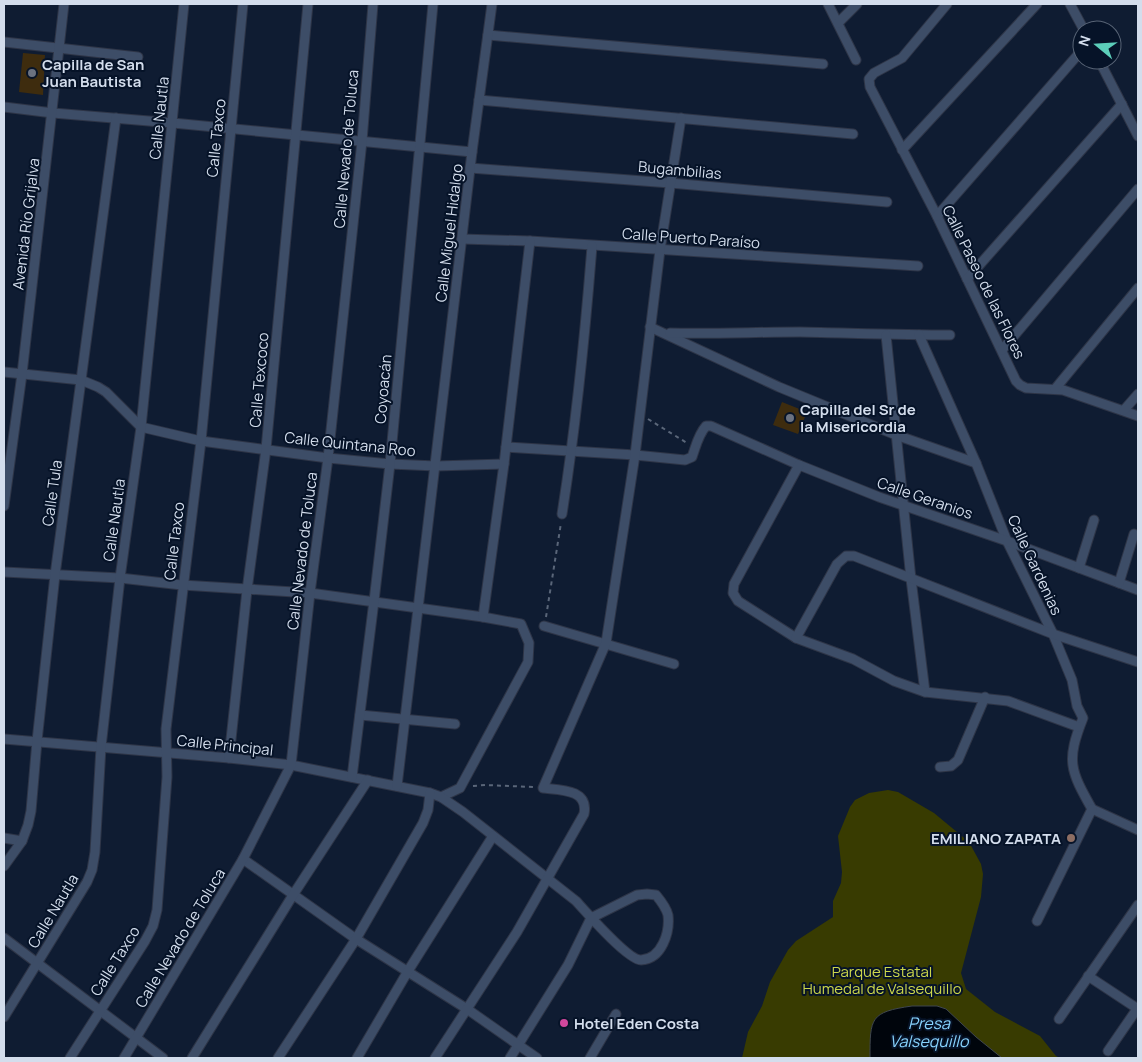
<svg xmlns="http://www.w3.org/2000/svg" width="1142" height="1062" font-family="Manrope,sans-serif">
<rect width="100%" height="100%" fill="#0f1c32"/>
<!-- green -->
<polygon fill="#383b01" points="888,790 898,792 934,813 969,842 981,864 983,874 981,897 961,973 966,989 995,1012 1040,1036 1056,1056 1060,1058 742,1058 748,1032 762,1006 770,982 788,950 796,941 833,917 833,901 841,883 842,872 838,836 850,807 855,800 869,793"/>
<!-- water -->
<path fill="#00050c" stroke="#3f464f" d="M912 1006H937L946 1009 976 1037 1002 1058H870C870 1018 870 1012 912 1006Z"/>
<!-- building -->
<g fill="#3e2c0e">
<polygon points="23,53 45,55 43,95 19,92"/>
<polygon points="782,402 807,412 798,434 773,425"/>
</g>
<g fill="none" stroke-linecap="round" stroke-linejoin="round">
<!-- street casing -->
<g stroke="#2e3547" stroke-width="11">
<g id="street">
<polyline points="828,4 856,60"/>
<polyline points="947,4 902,58 874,73 869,79 870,87 937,216 1016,381 1020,385 1026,388 1063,390 1138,416"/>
<polyline points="1070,4 1084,30"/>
<polyline points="838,23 857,4"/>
<polyline points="488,35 823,64"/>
<polyline points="4,42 138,57"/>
<polyline points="1099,60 1138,136"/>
<polyline points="479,100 853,134"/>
<polyline points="4,107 53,113 173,123 472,152"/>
<polyline points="902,150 1037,4"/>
<polyline points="470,168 670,183 887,202"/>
<polyline points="937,216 1082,50"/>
<polyline points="462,239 530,241 918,266"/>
<polyline points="967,279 1122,104"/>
<polyline points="650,327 779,387 896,435 976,463"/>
<path d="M670 333C713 334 757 332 800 332 850 333 900 335 950 335"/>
<polyline points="886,335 911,579 925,692"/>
<path d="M919 335 976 463 1007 541 1053 634 1072 680 1077 706 1083 718C1066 761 1070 770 1092 809"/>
<polyline points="1002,350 1138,189"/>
<polyline points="4,372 81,380 98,387 106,392 141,427 201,441 328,458 390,464 436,466 504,464"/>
<polyline points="1055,389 1138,288"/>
<polyline points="1124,410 1138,394"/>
<path d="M506 447 635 455 685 460 692 457C696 446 698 435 706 426H711L799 465 879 497 1007 541 1138 590"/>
<polyline points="799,465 734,584 733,593 738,601 796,638 853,659 894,681 925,692 1008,701 1079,727"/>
<polyline points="4,506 22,374 64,4"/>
<path d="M562 514C576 425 585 336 592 246"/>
<polyline points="1079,568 1094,520"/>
<polyline points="4,572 120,578 182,585 310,593 483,617 521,624 529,643 528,662 460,788 441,797"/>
<polyline points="1119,583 1134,534"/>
<polyline points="483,617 504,464 530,241"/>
<polyline points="544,626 674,664"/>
<polyline points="796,638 837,564 846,556 854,556 1053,634 1138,662"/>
<polyline points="360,715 455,724"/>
<path d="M4 739 229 758 291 765 430 793 441 797 463 812 576 901C586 912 628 960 641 960 662 959 670 932 668 915 666 907 661 901 656 895L647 894 637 895 591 918 568 965 510 1058"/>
<polyline points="229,758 247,590 266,449 308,4"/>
<polyline points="940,767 951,766 958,760 985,697"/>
<polyline points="352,777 374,601 390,464 433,4"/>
<polyline points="397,786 472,152 492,4"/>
<polyline points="1092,809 1138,830"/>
<polyline points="4,838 22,841"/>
<polyline points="243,859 356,939 467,1009 537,1058"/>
<polyline points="4,866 22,841 28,825 31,811 37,741 55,575 116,118"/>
<polyline points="1037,921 1092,809"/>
<polyline points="4,938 163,1058"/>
<polyline points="1088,976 1138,1009"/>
<polyline points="4,1017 87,882 92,870 95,852 101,747 120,578 141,427 184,4"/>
<polyline points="1059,1019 1138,905"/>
<polyline points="1108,1051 1137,1009"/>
<polyline points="70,1058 145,941 153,926 157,910 167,777 166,729 201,441 243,4"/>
<polyline points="124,1058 243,859 291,765 310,593 328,458 362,141 373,4"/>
<polyline points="192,1058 293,895 368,780"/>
<polyline points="278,1058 356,939 423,823 428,810 430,793"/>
<polyline points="357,1058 408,971 493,836"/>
<path d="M435 1058 517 932 584 814C589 789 560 790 543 788L606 643 635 455 660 250 681 118"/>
<polyline points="590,1058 616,1014"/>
</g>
</g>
<!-- path -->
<g stroke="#5a6679" stroke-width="2" stroke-dasharray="4 4" stroke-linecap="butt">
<polyline points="648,419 687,443"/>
<polyline points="546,617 561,523"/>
<polyline points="473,786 485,785 533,787"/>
</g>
<!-- street -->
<use href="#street" stroke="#3d4d67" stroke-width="9"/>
</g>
<!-- markers -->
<g fill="#6b7280" stroke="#061328" stroke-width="2">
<circle cx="32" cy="73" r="5"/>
<circle cx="790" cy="418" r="5"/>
</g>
<circle fill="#8d6e63" stroke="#061328" stroke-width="2" cx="1071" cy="838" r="5"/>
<circle fill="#d1479c" stroke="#061328" stroke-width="2" cx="564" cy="1023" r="5"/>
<g text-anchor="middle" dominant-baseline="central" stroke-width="4" stroke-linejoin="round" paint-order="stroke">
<!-- poi labels -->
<g font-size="15" font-weight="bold" fill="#d3ddec" stroke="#061328" text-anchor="start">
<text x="42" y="64">Capilla de San<tspan x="42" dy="17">Juan Bautista</tspan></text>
<text x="800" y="409">Capilla del Sr de<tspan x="800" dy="17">la Misericordia</tspan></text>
<text x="1061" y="838" text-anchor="end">EMILIANO ZAPATA</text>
<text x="574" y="1023">Hotel Eden Costa</text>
</g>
<!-- street labels -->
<g font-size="15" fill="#d3ddec" stroke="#061328">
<text transform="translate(159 118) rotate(-84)">Calle Nautla</text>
<text transform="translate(216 138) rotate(-84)">Calle Taxco</text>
<text transform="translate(346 149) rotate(-85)">Calle Nevado de Toluca</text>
<text transform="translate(680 170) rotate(5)">Bugambilias</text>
<text transform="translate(26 224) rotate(-83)">Avenida Río Grijalva</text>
<text transform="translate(449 233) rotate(-83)">Calle Miguel Hidalgo</text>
<text transform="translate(691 238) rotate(4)">Calle Puerto Paraíso</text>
<text transform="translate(984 282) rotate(64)">Calle Paseo de las Flores</text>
<text transform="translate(259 380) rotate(-85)">Calle Texcoco</text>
<text transform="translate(383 389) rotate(-85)">Coyoacán</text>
<text transform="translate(350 444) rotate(6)">Calle Quintana Roo</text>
<text transform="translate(52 493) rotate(-82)">Calle Tula</text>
<text transform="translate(925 498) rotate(19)">Calle Geranios</text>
<text transform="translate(114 520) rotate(-82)">Calle Nautla</text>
<text transform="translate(174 541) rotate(-83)">Calle Taxco</text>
<text transform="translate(302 551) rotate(-83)">Calle Nevado de Toluca</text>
<text transform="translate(1035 565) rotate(65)">Calle Gardenias</text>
<text transform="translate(225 745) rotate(6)">Calle Principal</text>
<text transform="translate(53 911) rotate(-59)">Calle Nautla</text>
<text transform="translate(180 938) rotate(-59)">Calle Nevado de Toluca</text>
<text transform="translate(115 961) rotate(-58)">Calle Taxco</text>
</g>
<!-- park labels -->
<g font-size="15" fill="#ccd74c" stroke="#061328">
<text x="882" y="971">Parque Estatal<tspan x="882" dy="17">Humedal de Valsequillo</tspan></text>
</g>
<!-- water labels -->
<g font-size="16" font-style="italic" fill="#87d2fd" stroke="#061328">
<text x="929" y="1023">Presa<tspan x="929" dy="18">Valsequillo</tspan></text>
</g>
</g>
<!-- border -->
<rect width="1142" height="1062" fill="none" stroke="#d3ddec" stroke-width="10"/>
<!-- north arrow -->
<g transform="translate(1097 45) rotate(288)"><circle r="24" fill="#061328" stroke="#586476"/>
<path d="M0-4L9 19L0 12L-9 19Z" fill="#5cceba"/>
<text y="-8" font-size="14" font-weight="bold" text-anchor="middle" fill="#d3ddec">N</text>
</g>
</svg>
